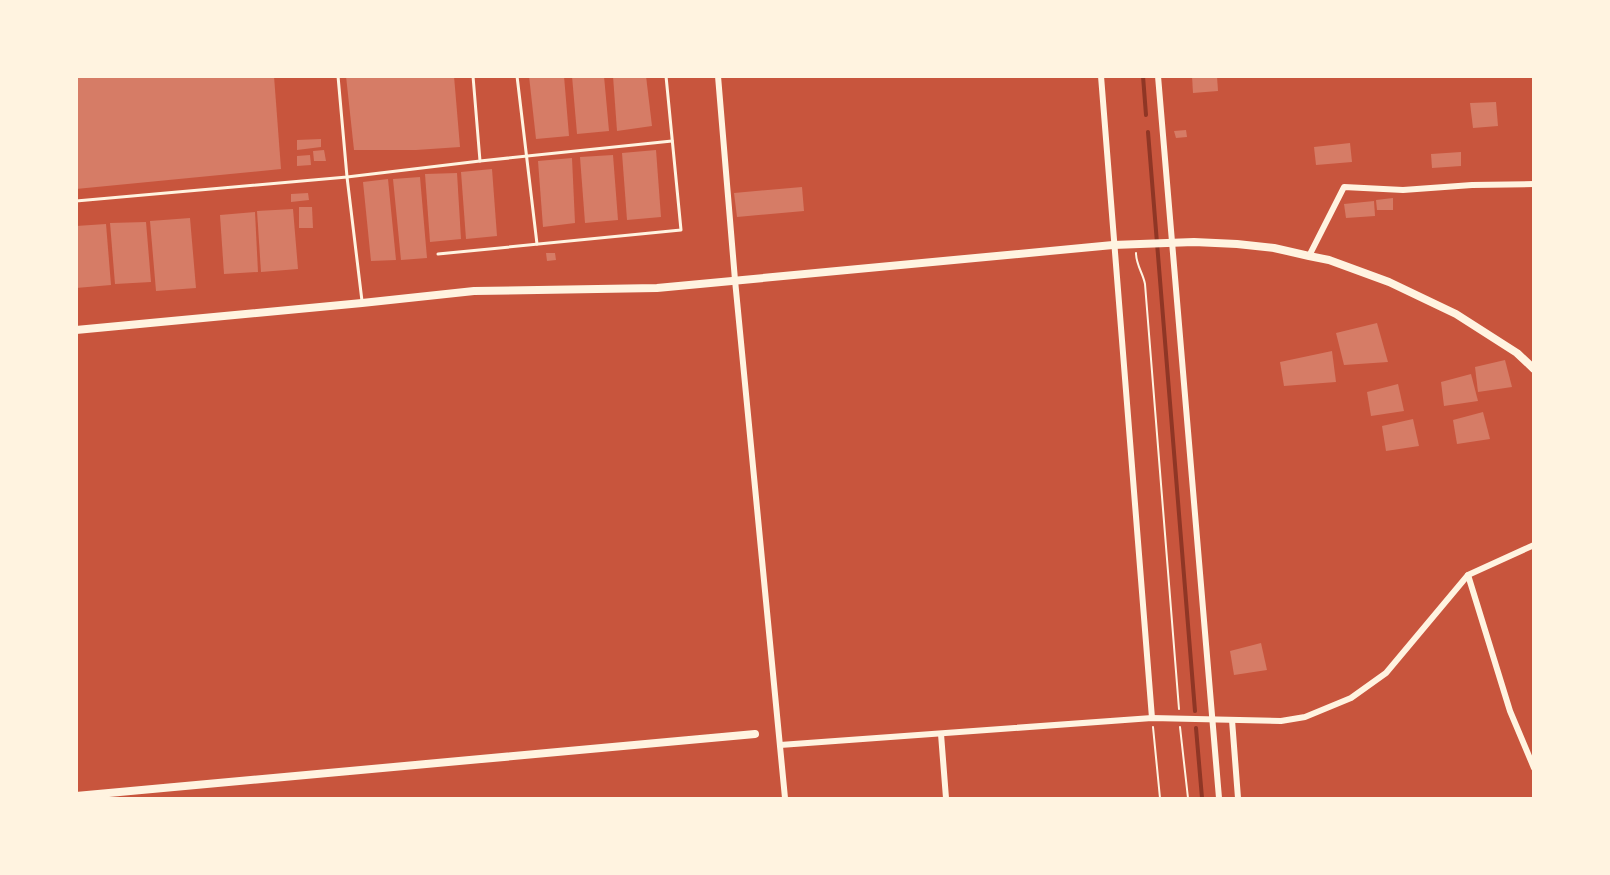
<svg xmlns="http://www.w3.org/2000/svg" width="1610" height="875" font-family="'DM Sans',sans-serif">
<rect width="100%" height="100%" fill="#c8553d"/>
<g fill="none" stroke-linecap="round" stroke-linejoin="round">
<!-- stream -->
<g stroke="#8f3625" stroke-width="4">
<polyline points="1143,76 1146,115"/>
<polyline points="1148,132 1195,711"/>
<polyline points="1196,728 1202,798"/>
</g>
</g>
<!-- building -->
<g fill="#d67c66">
<polygon points="76,76 274,76 281,169 76,189"/>
<polygon points="346,76 454,76 460,147 416,150 354,150"/>
<polygon points="529,76 564,76 569,136 536,139"/>
<polygon points="572,76 604,76 609,131 577,134"/>
<polygon points="613,76 646,76 652,126 617,131"/>
<polygon points="1192,76 1217,76 1218,91 1193,93"/>
<polygon points="1496,102 1498,126 1473,128 1470,103"/>
<polygon points="1186,130 1187,137 1176,138 1174,131"/>
<polygon points="321,139 321,147 297,150 297,140"/>
<polygon points="1350,143 1352,162 1316,165 1314,147"/>
<polygon points="324,150 326,161 314,161 313,151"/>
<polygon points="656,150 661,217 627,220 622,153"/>
<polygon points="1461,152 1461,166 1432,168 1431,154"/>
<polygon points="310,155 311,165 297,166 297,156"/>
<polygon points="613,155 618,220 585,223 580,157"/>
<polygon points="572,158 575,223 543,227 538,161"/>
<polygon points="492,169 497,236 466,239 461,172"/>
<polygon points="457,173 461,239 430,242 425,174"/>
<polygon points="420,177 427,258 401,260 393,179"/>
<polygon points="388,179 396,260 371,261 363,182"/>
<polygon points="802,187 804,211 737,217 734,193"/>
<polygon points="308,193 309,200 291,202 291,194"/>
<polygon points="1393,198 1393,210 1377,210 1376,200"/>
<polygon points="1374,201 1375,216 1346,218 1344,204"/>
<polygon points="299,207 312,207 313,228 299,228"/>
<polygon points="293,209 298,269 261,272 257,211"/>
<polygon points="255,212 258,272 224,274 220,215"/>
<polygon points="190,218 196,288 156,291 150,221"/>
<polygon points="146,222 151,282 115,284 110,223"/>
<polygon points="106,224 111,285 76,288 76,226"/>
<polygon points="546,253 555,253 556,260 547,261"/>
<polygon points="1377,323 1388,362 1344,365 1336,333"/>
<polygon points="1332,351 1336,382 1284,386 1280,362"/>
<polygon points="1505,360 1512,387 1478,392 1475,367"/>
<polygon points="1471,374 1478,401 1444,406 1441,382"/>
<polygon points="1398,384 1404,411 1371,416 1367,392"/>
<polygon points="1483,412 1490,439 1457,444 1453,420"/>
<polygon points="1413,419 1419,446 1386,451 1382,426"/>
<polygon points="1261,643 1267,670 1234,675 1230,651"/>
</g>
<g fill="none" stroke-linecap="round" stroke-linejoin="round">
<!-- path -->
<g stroke="#fff3e0" stroke-width="2">
<path d="M1136 253C1136 265 1143 273 1145 284L1179 709"/>
<polyline points="1153,727 1160,798"/>
<polyline points="1180,727 1188,798"/>
</g>
<!-- service -->
<g stroke="#fff3e0" stroke-width="3">
<polyline points="338,76 347,177 362,301"/>
<polyline points="517,76 537,244"/>
<polyline points="480,161 672,141"/>
<polyline points="76,201 347,177 480,161 473,76"/>
<polyline points="438,254 681,230 666,76"/>
</g>
<!-- minor -->
<g stroke="#fff3e0" stroke-width="6">
<polyline points="718,76 735,280 785,798"/>
<polyline points="1101,76 1152,718"/>
<polyline points="1158,76 1219,798"/>
<polyline points="1309,256 1344,187 1403,190 1472,185 1534,184"/>
<polyline points="1468,575 1510,711 1534,768"/>
<polyline points="1232,720 1238,798"/>
<polyline points="941,734 946,798"/>
<polyline points="780,745 1152,718 1281,721 1305,717 1351,698 1386,673 1468,575 1534,545"/>
</g>
<!-- tertiary -->
<g stroke="#fff3e0" stroke-width="8">
<polyline points="76,330 362,303 474,291 657,288 1113,245 1194,242 1237,244 1274,248 1309,256 1329,260 1389,282 1456,314 1517,353 1534,369"/>
<polyline points="76,796 755,734"/>
</g>
</g>
<!-- border -->
<rect width="1610" height="875" fill="none" stroke="#fff3e0" stroke-width="156"/>
</svg>
